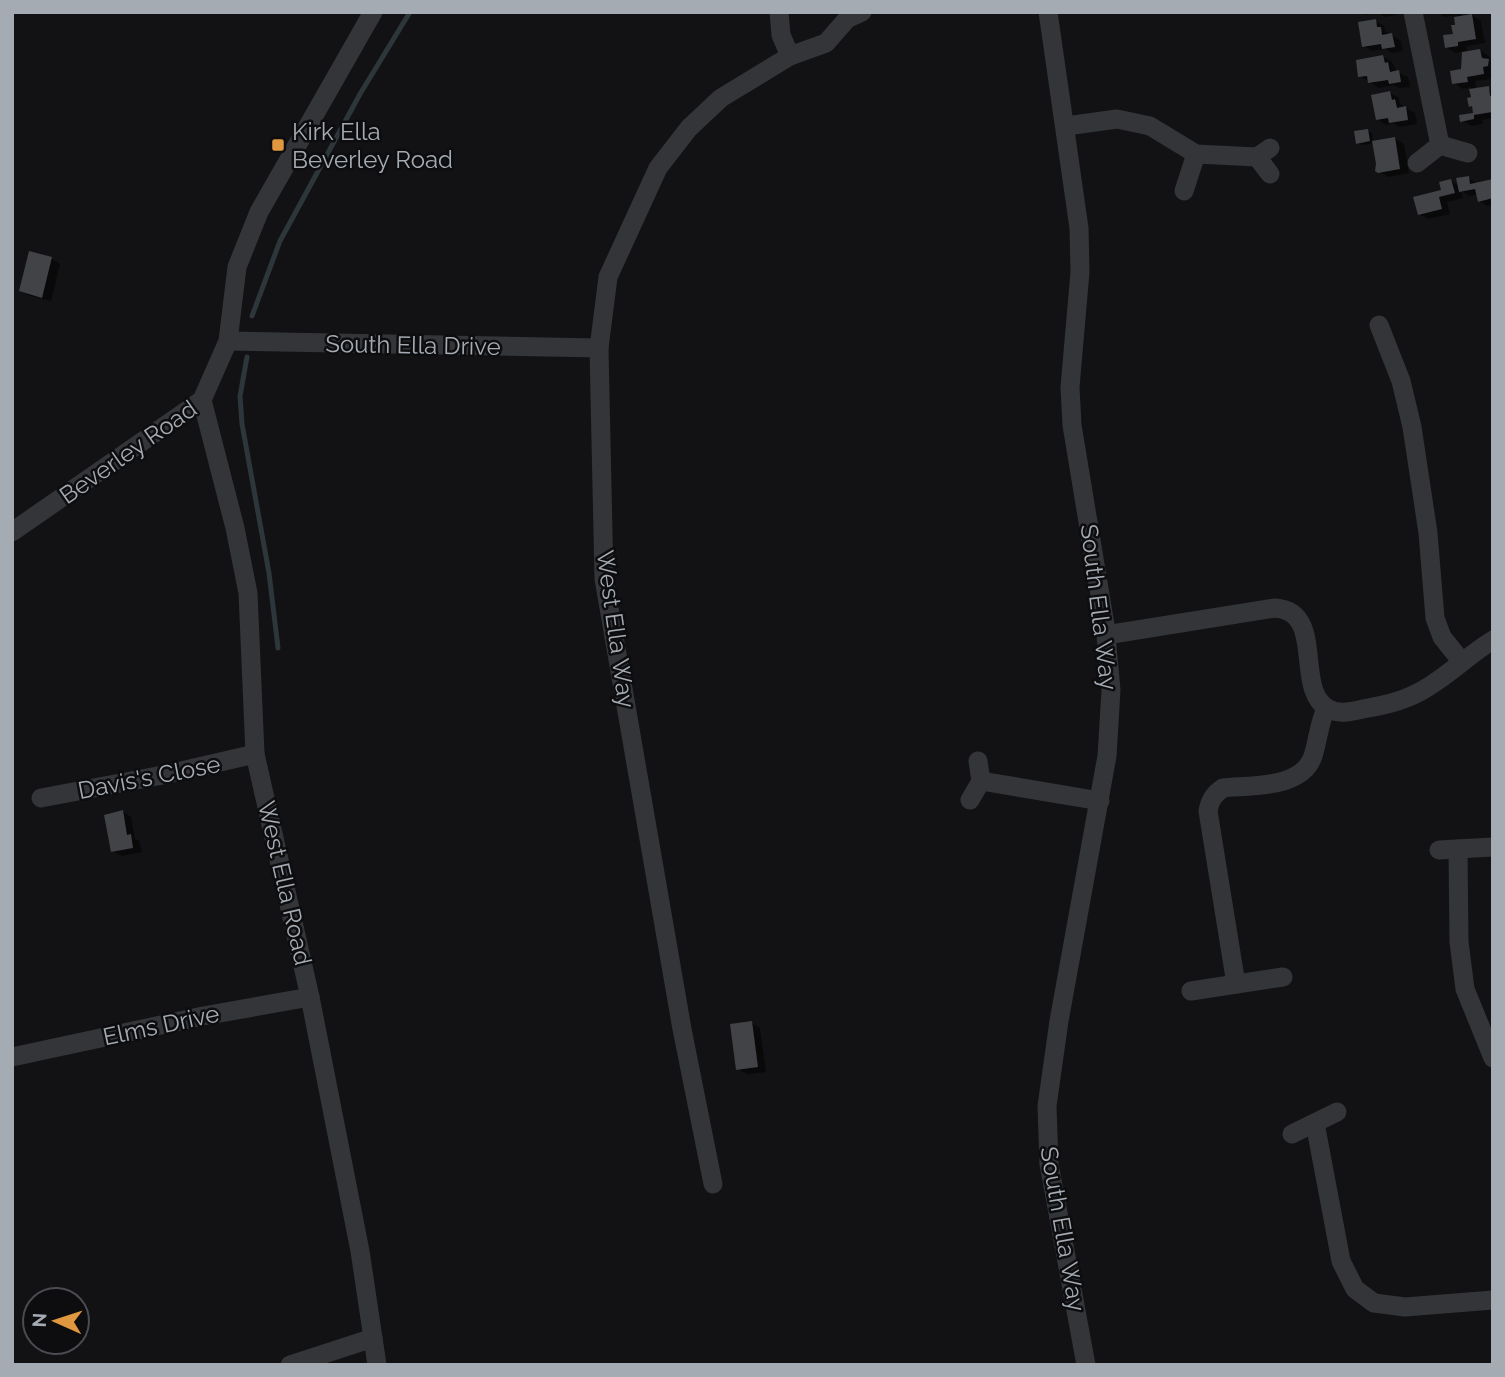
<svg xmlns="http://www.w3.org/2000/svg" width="1505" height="1377" font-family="Raleway,sans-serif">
<rect width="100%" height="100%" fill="#121214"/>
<!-- shadow -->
<g fill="#0007">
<polygon points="1361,12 1395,12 1396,15 1385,17 1378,13 1365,15"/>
<polygon points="1439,12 1462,12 1462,17 1472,15 1481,21 1485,43 1466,46 1467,53 1480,51 1489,56 1490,61 1493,63 1492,79 1475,81 1476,90 1488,88 1493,91 1493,118 1482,120 1483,124 1471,126 1462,120 1475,114 1474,108 1470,106 1471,87 1463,89 1454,83 1462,71 1463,51 1455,53 1446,47 1455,35 1457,26 1455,15 1444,17"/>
<polygon points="1375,21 1384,26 1385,31 1401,41 1403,51 1392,53 1385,49 1372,51 1363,46"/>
<polygon points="1383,57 1392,62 1397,72 1408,77 1410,87 1399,88 1393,85 1379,88 1360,76"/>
<polygon points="1390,93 1399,98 1400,104 1415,113 1417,124 1399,127 1393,123 1386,125 1377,119"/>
<polygon points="1368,131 1372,133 1373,142 1394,138 1404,144 1409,173 1388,177 1377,170 1374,143 1362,145 1358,143"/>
<polygon points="1468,178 1477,183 1493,181 1493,205 1488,206 1479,201 1478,194 1470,196 1461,191 1463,198 1447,202 1450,214 1428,219 1419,214 1443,192 1451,181 1460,186"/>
<polygon points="31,254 52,259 60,264 51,301 30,296 21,291"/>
<polygon points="122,811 131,817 135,839 139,841 142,852 122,856 113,851"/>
<polygon points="751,1023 760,1028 766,1072 747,1074 738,1069"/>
</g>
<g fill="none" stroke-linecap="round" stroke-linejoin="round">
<!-- stream -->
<g stroke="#2d363b" stroke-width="5">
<polyline points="252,316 280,241 360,94 410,12"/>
<polyline points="247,357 240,396 242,424 269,573 278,648"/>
</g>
</g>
<!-- building -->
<g fill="#414347">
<polygon points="1472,14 1476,39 1458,42 1458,46 1445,48 1443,35 1453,34 1451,25 1455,25 1454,17"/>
<polygon points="1376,19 1377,27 1381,27 1382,35 1392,33 1395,47 1382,49 1381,44 1362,47 1358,22"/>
<polygon points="1480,49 1482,58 1489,59 1488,66 1483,67 1484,74 1467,77 1468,82 1452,84 1450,71 1461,69 1462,52"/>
<polygon points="1383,55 1385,63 1388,62 1390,72 1399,70 1401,82 1389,84 1388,80 1368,83 1367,76 1358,77 1356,60"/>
<polygon points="1489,86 1490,96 1493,95 1492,112 1474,115 1474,119 1460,122 1459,115 1473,113 1472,106 1469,107 1467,98 1471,97 1469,89"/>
<polygon points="1390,91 1392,100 1395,99 1397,108 1406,106 1408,120 1389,123 1388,118 1376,120 1371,95"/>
<polygon points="1368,129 1370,141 1356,144 1354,131"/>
<polygon points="1395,137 1400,169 1378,173 1375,171 1376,164 1372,141"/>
<polygon points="1469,176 1470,184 1493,179 1493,198 1478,202 1475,189 1459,192 1456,178"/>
<polygon points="1451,179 1455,193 1439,197 1442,209 1418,215 1413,197 1441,190 1439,182"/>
<polygon points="29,251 52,257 42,298 19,291"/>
<polygon points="123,810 127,835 131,834 133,848 111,852 104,815"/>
<polygon points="752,1021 758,1067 736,1070 730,1024"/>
</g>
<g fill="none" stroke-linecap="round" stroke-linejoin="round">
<!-- minor -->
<g stroke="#343538" stroke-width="19">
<polyline points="779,12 781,35 790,56"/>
<polyline points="1048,12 1079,228 1080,272 1070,387 1072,425 1105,625 1111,690 1107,756 1059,1021 1047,1106 1049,1164 1086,1365"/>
<polyline points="1413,12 1440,145"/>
<polyline points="1066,126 1117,119 1150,126 1196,154 1257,157"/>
<polyline points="1417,163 1440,145 1468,153"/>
<polyline points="1270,174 1257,157 1270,148"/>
<polyline points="1184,191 1196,154"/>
<polyline points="1379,325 1401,381 1412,427 1428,533 1435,618 1442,637 1462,662"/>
<polyline points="228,341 599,348"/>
<polyline points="202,400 235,528 248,593 255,754 310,997 360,1251 377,1365"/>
<polyline points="12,532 202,400 228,341 237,267 259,212 373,12"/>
<path d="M1106 635 1275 608C1326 611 1294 688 1327 708 1338 715 1350 712 1363 709 1386 705 1408 700 1428 687 1451 673 1470 654 1493 640"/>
<polyline points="981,781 1100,801"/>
<polyline points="41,798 168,774 255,754"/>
<polyline points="970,800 981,781 978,761"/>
<polyline points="1458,849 1459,942 1465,989 1493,1058"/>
<polyline points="1439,850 1493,847"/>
<path d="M1236 984 1208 811C1210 800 1214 794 1223 788 1251 785 1302 789 1313 756 1318 740 1319 724 1326 708"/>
<polyline points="1191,991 1283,977"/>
<polyline points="12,1057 203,1016 310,997"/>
<polyline points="1315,1123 1341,1261 1355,1289 1374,1303 1405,1307 1493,1300"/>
<polyline points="1292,1134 1337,1112"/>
<polyline points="713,1184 682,1029 604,579 599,348 608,277 658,168 689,128 721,98 790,56 826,43 847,19 862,12"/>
<polyline points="290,1365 373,1338"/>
</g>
</g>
<!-- markers -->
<rect fill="#df983f" stroke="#0d0d0f" stroke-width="2.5" x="271" y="138" width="14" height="14" rx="3.5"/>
<g text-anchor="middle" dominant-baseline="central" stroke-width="5" stroke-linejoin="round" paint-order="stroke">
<!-- poi labels -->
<g font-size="24" fill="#a5abb3" stroke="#0d0d0f" text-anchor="start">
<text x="292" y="131">Kirk Ella<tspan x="292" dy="28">Beverley Road</tspan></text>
</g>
<!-- street labels -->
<g font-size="24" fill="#a5abb3" stroke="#0d0d0f">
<text transform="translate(413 345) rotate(1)">South Ella Drive</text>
<text transform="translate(128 452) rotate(-35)">Beverley Road</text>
<text transform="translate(1099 607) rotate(83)">South Ella Way</text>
<text transform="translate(616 629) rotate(82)">West Ella Way</text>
<text transform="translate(149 777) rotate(-11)">Davis's Close</text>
<text transform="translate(285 883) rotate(77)">West Ella Road</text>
<text transform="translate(161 1025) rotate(-12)">Elms Drive</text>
<text transform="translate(1063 1229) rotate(80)">South Ella Way</text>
</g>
</g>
<!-- border -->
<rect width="1505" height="1377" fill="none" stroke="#a5abb3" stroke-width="28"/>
<!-- north arrow -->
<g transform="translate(56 1321) rotate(273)"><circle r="33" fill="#0d0d0f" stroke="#4a4c51" stroke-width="2"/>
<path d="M0-5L12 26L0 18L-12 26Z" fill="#df983f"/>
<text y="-10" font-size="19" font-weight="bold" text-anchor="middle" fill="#a5abb3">N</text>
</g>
</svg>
